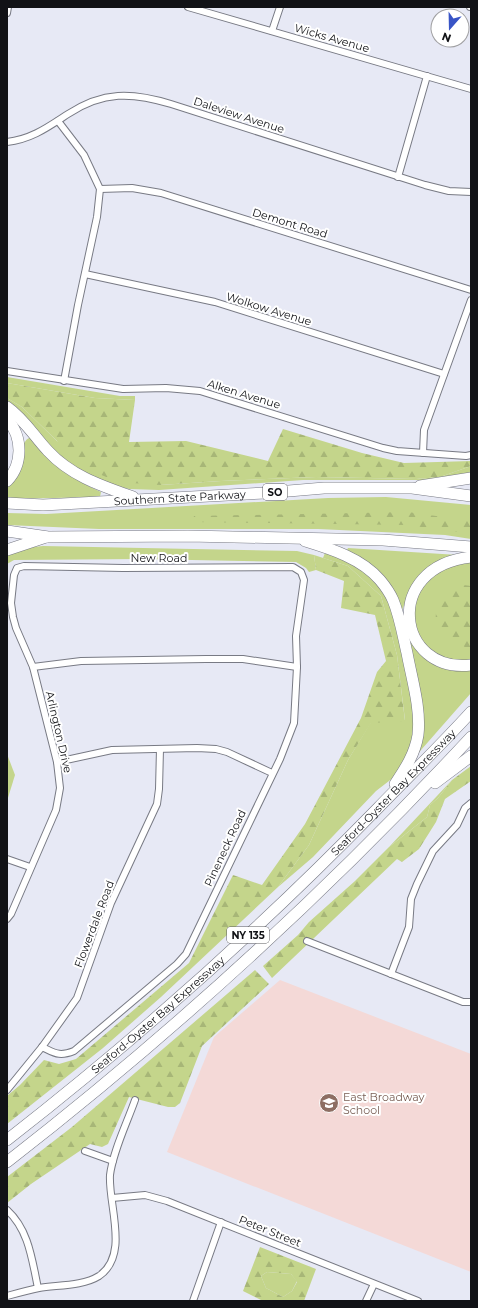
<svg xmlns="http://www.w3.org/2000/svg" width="478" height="1308" font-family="Montserrat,sans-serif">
<defs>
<pattern id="forest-firs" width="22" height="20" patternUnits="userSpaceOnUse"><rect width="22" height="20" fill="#c4d58b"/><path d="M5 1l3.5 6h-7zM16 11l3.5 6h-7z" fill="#a7b677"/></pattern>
</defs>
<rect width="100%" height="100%" fill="#e7e9f5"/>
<!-- education -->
<polygon fill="#f4d9d7" points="280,980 471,1054 471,1272 167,1152 214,1037"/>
<!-- grass -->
<g fill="#c4d58b">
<polygon points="7,377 120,396 135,396 135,400 95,398 7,383"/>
<polygon points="7,398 22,407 57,441 160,485 221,481 316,477 416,479 440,477 471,466 471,475 432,480 303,480 159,490 129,489 105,483 80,473 52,452 7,403"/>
<path d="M31 437C50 463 72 479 101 492L100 497 7 499V488C10 484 15 481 18 476 25 464 17 442 31 437Z"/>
<polygon points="386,497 471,505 471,539 445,535 318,529 99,529 7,525 7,513 46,514 328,498"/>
<polygon points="43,546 297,551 314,555 316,570 309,572 306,568 296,562 141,559 14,560 7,564 7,553 24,548"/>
<path d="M348 548 458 555C424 566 416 577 402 610L347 550Z"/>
<polygon points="325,553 342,558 376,579 394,610 414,712 412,743 398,774 376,791 313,857 278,887 309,845 348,760 371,722 405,720 397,655 381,596 348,566 323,558"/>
<polygon points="471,561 471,660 456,662 431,652 414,628 414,602 425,579 442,568"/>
<polygon points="413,641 423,654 471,668 471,693 414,758 421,738 409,642"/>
<polygon points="7,754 15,775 7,801"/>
<polygon points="452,780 438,798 430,805 427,817 389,847"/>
<polygon points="267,1272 291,1274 297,1281 292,1291 283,1297 266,1288 261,1276"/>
</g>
<!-- forest -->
<g fill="url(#forest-firs)" fill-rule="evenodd">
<polygon points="7,383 95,398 135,400 129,442 186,441 268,461 283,429 362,453 404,463 471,461 471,466 440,477 416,479 316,477 221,481 160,485 118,482 85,468 22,407 7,398"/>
<polygon points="408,512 471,521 471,534 407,525 192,522 194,516"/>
<polygon points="314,555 348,566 381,596 397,655 405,721 371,723 348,760 309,845 278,887 161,997 103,1048 7,1124 7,1096 20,1085 44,1060 59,1064 76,1059 189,963 233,875 262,885 305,824 361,718 377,672 386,661 375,615 341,608 344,581 316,570"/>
<polygon points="456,584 471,586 471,650 469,650 435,626 437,599"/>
<polygon points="471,766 471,781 445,799 436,822 419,849 402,862 397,859 272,978 263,966 298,935 309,922 355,881 389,847 427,817 430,805 438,798 452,780"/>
<polygon points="255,970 269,984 202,1046 180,1103 175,1107 168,1107 129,1097 108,1144 102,1147 90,1144 31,1184 7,1203 7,1177 72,1127"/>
<path d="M260 1247 316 1269 304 1301H263L243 1291ZM267 1272 291 1274 297 1282 292 1291 283 1297 266 1288 261 1276Z"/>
</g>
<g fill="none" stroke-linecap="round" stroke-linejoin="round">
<!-- street casing -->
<g stroke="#787a84" stroke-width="8">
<g id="street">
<polyline points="188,7 471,89"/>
<polyline points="470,7 471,7"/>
<polyline points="7,13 8,7"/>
<polyline points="272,31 280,7"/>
<polyline points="58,121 84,155 100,189 97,217 78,305 64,381"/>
<path d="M7 142C32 139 48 127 68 114 103 91 132 92 171 104L425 185 449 191 471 192"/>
<polyline points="398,177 427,76"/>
<polyline points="100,189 132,188 161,193 471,290"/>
<polyline points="85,274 215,302 444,374"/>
<polyline points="7,371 123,389 166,388 200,391 383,448 397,451 466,456 471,455"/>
<polyline points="423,453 424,430 471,300"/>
<polyline points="33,667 81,661 206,659 243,659 297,667"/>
<polyline points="57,762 112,750 197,748 216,749 227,752 272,773"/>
<polyline points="7,859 30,867"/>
<path d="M7 919 11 914 56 810 60 788 57 762 33 667 16 628 13 617 11 603 14 575 17 568 24 566 123 568 293 567 301 572 304 580 296 636 297 667 294 723 280 759 186 954 177 964 74 1051C59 1057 55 1053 42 1047"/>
<polyline points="307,941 463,1002 471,1002"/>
<polyline points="391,974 409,927 411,899 417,884 433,851 457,825 465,808 471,803"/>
<polyline points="7,1090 42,1047 77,998 111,903 157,804 159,789 160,749"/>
<polyline points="85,1151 113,1161"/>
<polyline points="112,1198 145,1195 167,1201 418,1301"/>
<path d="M7 1210C29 1230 32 1260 38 1288"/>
<path d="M7 1296C18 1293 29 1290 39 1288 58 1285 83 1286 99 1276 130 1255 108 1205 110 1175 113 1151 127 1123 135 1100"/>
<polyline points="193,1301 221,1222"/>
<polyline points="366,1301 374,1284"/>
</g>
</g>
<!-- highway casing -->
<g stroke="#787a84" stroke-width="12">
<g id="highway">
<path d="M7 407C24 419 34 436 48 451 71 476 102 486 133 497"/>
<path d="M7 419C23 437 23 464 7 481"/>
<polyline points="420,486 471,478"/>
<path id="s1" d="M7 503 43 505 265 493 324 488H412L471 496"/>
<polyline points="7,531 48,537 188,536 383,540 471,547"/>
<path d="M305 541C331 549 361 558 380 580 385 586 390 593 393 600 400 617 403 636 407 653 412 680 421 708 418 735 415 754 405 769 395 784"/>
<polyline points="7,550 46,537"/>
<path d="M471 557C381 567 397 674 471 665"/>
<polyline points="435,783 471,756"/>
<path id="s2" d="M7 1140C138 1038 262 927 378 808 409 776 441 745 471 712"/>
<path d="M7 1162C173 1033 328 891 471 737"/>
</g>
</g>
<!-- street -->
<use href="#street" stroke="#fff" stroke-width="6"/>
<!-- highway -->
<use href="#highway" stroke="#fff" stroke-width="11"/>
</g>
<!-- icons -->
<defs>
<g id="school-disc" transform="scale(1)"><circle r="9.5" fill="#8d6e63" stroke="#fff"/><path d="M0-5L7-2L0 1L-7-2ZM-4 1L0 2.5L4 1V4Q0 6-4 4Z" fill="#fff"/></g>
</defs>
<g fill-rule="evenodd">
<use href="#school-disc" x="329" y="1103"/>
</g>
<g text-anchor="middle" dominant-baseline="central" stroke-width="4" stroke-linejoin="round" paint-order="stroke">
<!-- shield labels -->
<g fill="#fff" stroke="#58595c" stroke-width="1">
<rect x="263" y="484" width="24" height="16" rx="3"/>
<rect x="227" y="927" width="42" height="16" rx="3"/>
</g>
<g font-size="10" font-weight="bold" fill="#111216">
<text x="275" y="492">SO</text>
<text x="248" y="935">NY 135</text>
</g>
<!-- street labels -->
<g font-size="11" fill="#111216" stroke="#fff">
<text transform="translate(332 38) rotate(16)">Wicks Avenue</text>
<text transform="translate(239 115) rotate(18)">Daleview Avenue</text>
<text transform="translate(290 223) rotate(17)">Demont Road</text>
<text transform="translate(269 309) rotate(17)">Wolkow Avenue</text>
<text transform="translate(244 394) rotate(17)">Alken Avenue</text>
<text stroke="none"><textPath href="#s1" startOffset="173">Southern State Parkway</textPath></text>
<text x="159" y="558">New Road</text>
<text transform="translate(59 732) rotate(77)">Arlington Drive</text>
<text stroke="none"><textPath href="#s2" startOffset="520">Seaford-Oyster Bay Expressway</textPath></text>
<text transform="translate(225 848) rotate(-65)">Pineneck Road</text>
<text transform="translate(94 924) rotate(-69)">Flowerdale Road</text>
<text stroke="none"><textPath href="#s2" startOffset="196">Seaford-Oyster Bay Expressway</textPath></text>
<text transform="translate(270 1231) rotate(22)">Peter Street</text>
</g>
<!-- education labels -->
<g font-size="11" fill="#785e54" stroke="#fff" text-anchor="start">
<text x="343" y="1097">East Broadway<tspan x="343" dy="13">School</tspan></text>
</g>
</g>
<!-- border -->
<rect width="478" height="1308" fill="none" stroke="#111216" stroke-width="16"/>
<!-- north arrow -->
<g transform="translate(450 28) rotate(200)"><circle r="19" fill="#ffffff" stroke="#a0a0a2"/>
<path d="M0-3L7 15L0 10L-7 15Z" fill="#3854c6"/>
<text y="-6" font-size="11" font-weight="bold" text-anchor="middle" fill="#111216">N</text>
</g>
</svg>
